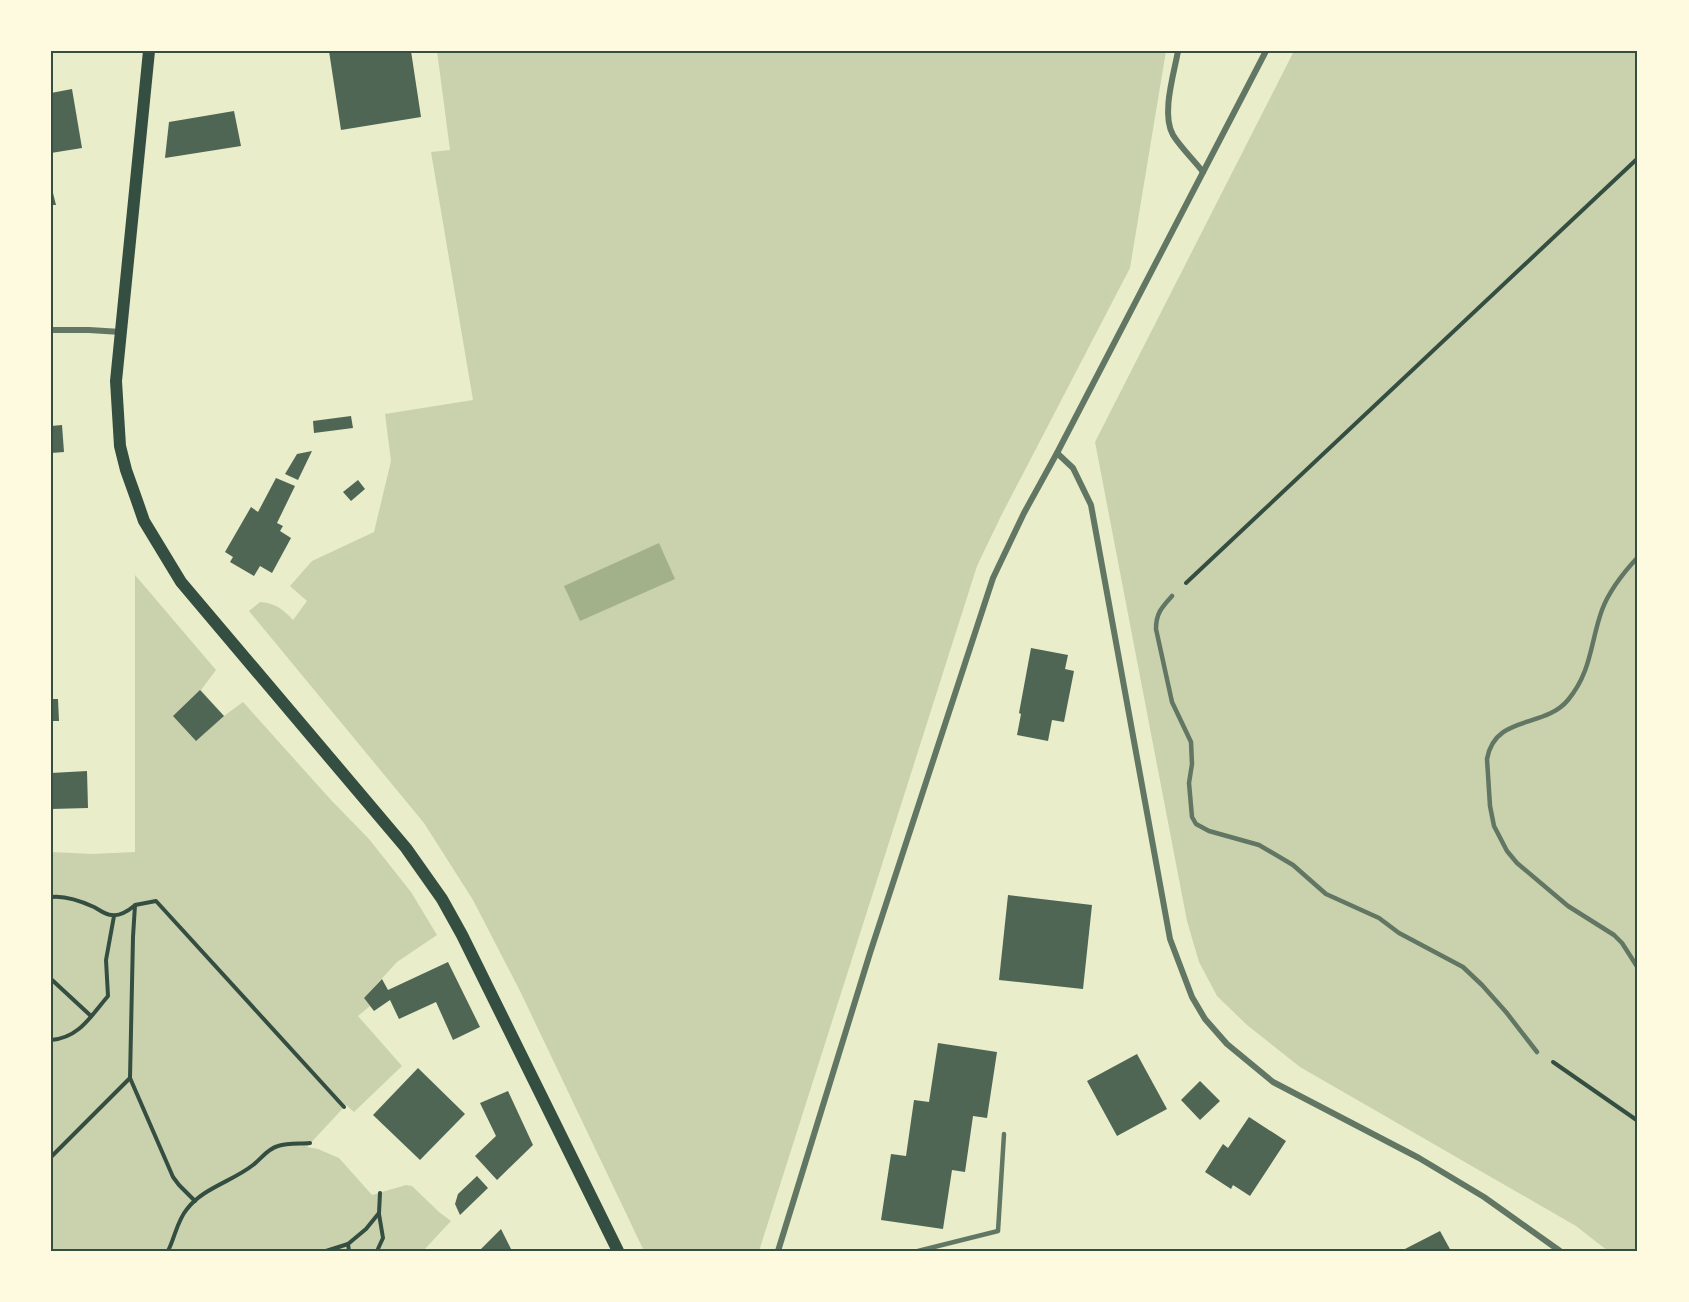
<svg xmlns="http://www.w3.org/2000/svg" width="1689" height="1302" font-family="'Roboto Condensed',sans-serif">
<rect width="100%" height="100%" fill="#e9edc9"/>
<!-- green -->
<g fill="#cad2ad">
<path d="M437 51H1166L1130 268 1001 516 977 566 759 1251H644L521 993 473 900 424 823 249 611 260 602C275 603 283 609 293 620L307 601 290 586 312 561 374 532 391 461 385 414 473 400 431 152 450 150Z"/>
<polygon points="1294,51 1638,51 1638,1251 1608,1251 1576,1226 1300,1067 1247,1025 1217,996 1199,962 1187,921 1095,442"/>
<polygon points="135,575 216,670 201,690 224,716 243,702 331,800 369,839 411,892 437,935 397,962 364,998 370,1006 358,1016 402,1066 354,1112 346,1105 307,1147 318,1149 339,1158 372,1195 406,1185 412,1186 439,1212 451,1221 423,1251 51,1251 51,852 92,854 135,852"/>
</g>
<!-- water -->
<polygon fill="#a3b18a" points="659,543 675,579 580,621 564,586"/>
<!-- building -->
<g fill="#4f6655">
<polygon points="329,51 411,51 421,117 341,130"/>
<polygon points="72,89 82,148 51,153 51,93"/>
<polygon points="234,111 241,146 165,158 169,122"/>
<polygon points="51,185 56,205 51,205"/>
<polygon points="351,416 353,428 314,433 313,421"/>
<polygon points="62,425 64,452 51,453 51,426"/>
<polygon points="312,451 298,480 285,474 297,454"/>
<polygon points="276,478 295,486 277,523 283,526 280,531 291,538 272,573 260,566 254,576 230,562 233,557 225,552 251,507 258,512"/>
<polygon points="358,480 365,489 351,501 343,492"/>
<polygon points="1031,648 1068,655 1065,669 1074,671 1064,722 1052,720 1048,741 1017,735 1021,714 1019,713"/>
<polygon points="200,690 224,716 196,741 173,716"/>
<polygon points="51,699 58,699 59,721 51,721"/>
<polygon points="87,771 88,808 51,809 51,773"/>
<polygon points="1008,895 1092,905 1083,989 999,980"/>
<polygon points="448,962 480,1027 453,1040 436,1002 399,1019 390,1000 374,1011 364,998 382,979 388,990"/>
<polygon points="938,1043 997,1052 987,1118 973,1116 965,1172 952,1170 943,1229 881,1220 891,1154 906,1156 914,1100 929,1102"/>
<polygon points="1137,1054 1167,1109 1117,1136 1087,1081"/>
<polygon points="418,1068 465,1114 420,1160 373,1115"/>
<polygon points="1200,1081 1220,1101 1200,1120 1181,1100"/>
<polygon points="508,1091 533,1145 497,1180 475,1156 496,1136 480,1103"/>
<polygon points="1249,1117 1286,1141 1250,1196 1233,1185 1231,1189 1205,1172 1223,1144 1228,1148"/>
<polygon points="477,1176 488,1188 460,1215 455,1204 458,1194"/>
<polygon points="501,1229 512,1251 479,1251"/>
<polygon points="1440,1231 1451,1251 1401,1251"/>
</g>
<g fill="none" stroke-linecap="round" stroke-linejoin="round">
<!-- path -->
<g stroke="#344e41" stroke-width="4">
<polyline points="1186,583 1638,158"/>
<path d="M51 897C66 895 81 901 94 907 100 910 105 915 112 915 120 916 128 911 134 906"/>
<polyline points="51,979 91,1016"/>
<path d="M51 1040C79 1038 91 1016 108 996L106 960 114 916"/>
<polyline points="1553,1062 1638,1121"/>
<polyline points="51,1157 130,1078"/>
<polyline points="195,1201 179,1185 173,1177 130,1078 133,937 135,905 156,901 344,1107"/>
<polyline points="348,1244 349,1251"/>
<path d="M168 1251C175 1237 177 1221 187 1209 203 1188 233 1181 253 1165 261 1159 267 1149 278 1146 288 1143 300 1144 310 1143"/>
<polyline points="326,1251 348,1244 366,1229 379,1213 380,1193"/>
<polyline points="377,1251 383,1238 379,1214"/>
</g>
<!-- service -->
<g stroke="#617663" stroke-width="4.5">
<path d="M1638 557C1624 572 1609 591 1602 610 1590 643 1592 671 1568 700 1544 729 1495 714 1487 759L1490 806 1494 826 1507 851 1517 863 1568 906 1614 935 1622 943 1638 968"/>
<path d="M1172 596C1162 607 1156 613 1156 629L1172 702 1191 742 1192 764 1189 783 1192 817 1196 824 1209 831 1259 845 1293 865 1326 894 1379 918 1399 933 1463 967 1482 985 1506 1012 1537 1052"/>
<polyline points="918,1251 998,1231 1004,1134"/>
</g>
<!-- minor -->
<g stroke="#617663" stroke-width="6">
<path d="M1178 51C1174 74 1161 114 1173 135 1181 148 1194 160 1203 172"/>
<polyline points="51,330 89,330 121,332"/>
<polyline points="1057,453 1073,468 1091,505 1170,939 1192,997 1205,1019 1227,1044 1273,1082 1419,1158 1484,1197 1560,1251"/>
<polyline points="778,1251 870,953 993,578 1024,513 1057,453 1266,51"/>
</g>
<!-- secondary -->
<polyline stroke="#344e41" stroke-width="12" points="149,51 116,381 120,446 126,470 136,498 144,521 181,582 406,848 442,899 462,935 618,1251"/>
</g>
<!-- border -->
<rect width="1689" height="1302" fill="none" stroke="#fefae0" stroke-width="105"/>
<rect x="52" y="52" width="1584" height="1198" fill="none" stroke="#344e41" stroke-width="2"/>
</svg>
